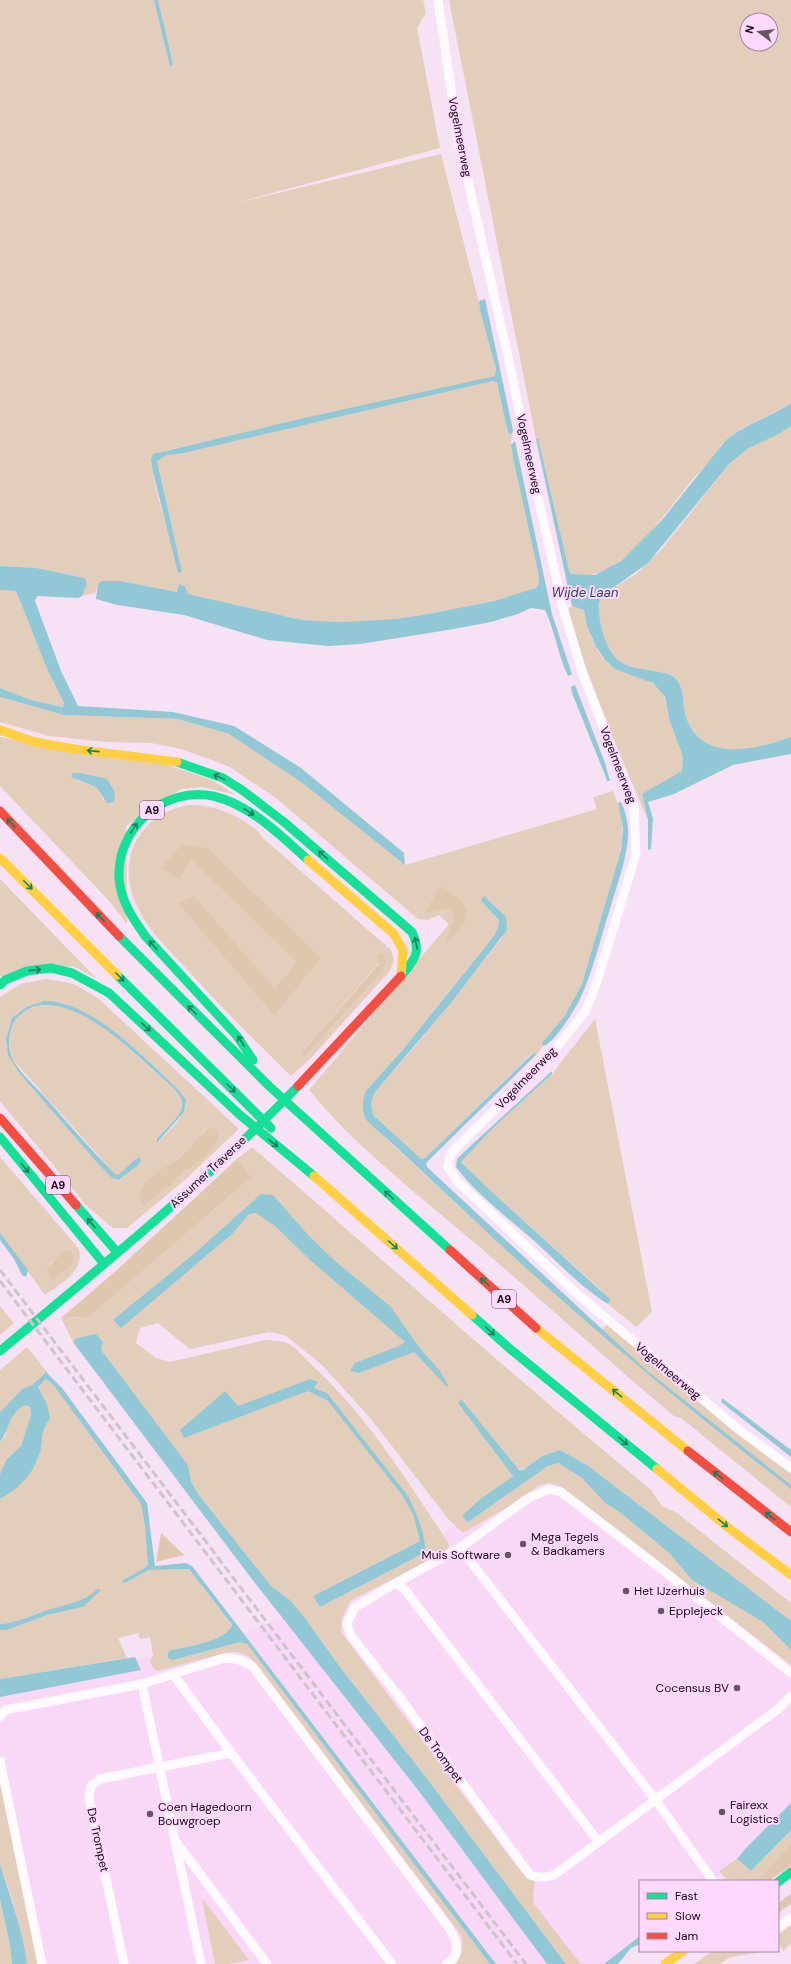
<svg xmlns="http://www.w3.org/2000/svg" width="791" height="1964" font-family="'DM Sans',sans-serif">
<rect width="100%" height="100%" fill="#f6e1f5"/>
<!-- built -->
<polygon fill="#f9d7f7" points="561,1456 791,1632 791,1817 712,1881 640,1881 640,1940 611,1964 15,1964 0,1879 0,1688 225,1641 283,1617 422,1547"/>
<!-- green -->
<g fill="#e3cebc" fill-rule="evenodd">
<path d="M0 0H154L170 67 173 64 158 0H423L426 13 417 28 440 148 228 205 441 154 496 369V376L168 450 153 455C147 475 174 546 181 569L157 461C163 453 175 454 184 453L493 381 498 383V388L508 433 512 434 511 445 514 463 539 576 538 587 494 601 428 614 395 619 342 622 302 620 187 594 185 586 179 584 177 592 121 581H101L98 584 95 593 82 596 87 584 85 578 37 568 0 566Z"/>
<path d="M449 0H791V403C769 418 737 427 721 445 717 450 715 456 711 460 705 467 698 473 692 480 667 510 617 589 571 574L569 570 538 438 536 439ZM747 20H771V44H747Z"/>
<path d="M791 426V737C756 749 702 764 686 717 682 705 685 689 676 679 670 673 661 672 653 671 644 669 632 668 624 664 605 654 598 621 599 602L606 593 636 574 662 549 730 463 749 448 779 434Z"/>
<polygon points="0,590 16,591 47,669 64,703 64,707 31,700 0,688"/>
<path d="M572 606 584 610C588 630 596 660 617 669 631 675 650 678 660 690 667 699 666 710 669 719 673 732 679 744 683 757 684 761 685 768 682 771 676 779 652 789 642 794L648 820 617 748 585 665 567 610Z"/>
<path d="M0 697 64 715 178 719 229 734 301 782 405 865 597 809 593 797 613 791C625 819 624 838 617 867L582 984 564 1017 543 1043V1046L537 1054 534 1053 527 1058 425 1158 421 1159C412 1151 372 1119 370 1108 369 1102 373 1096 376 1091L418 1043 502 938 506 917 486 898 492 912 499 920 498 928 494 936 405 1047 366 1091 363 1114 367 1121 503 1247 599 1332 609 1323 736 1432 791 1474V1507L681 1418 675 1417C605 1358 538 1297 469 1238 414 1191 355 1146 309 1090L449 924 439 915 427 920 418 919 276 798 228 766 181 749 151 743 107 742 49 736 0 722Z"/>
<path d="M0 737 161 763 212 780 236 795 203 787 181 789 126 826 127 924 112 904 0 786ZM76 780 110 784 104 801 96 787Z"/>
<path d="M189 805C213 805 232 812 251 826 256 830 260 832 262 837L391 950 394 960 390 971 309 1060 291 1076C255 1041 219 1005 185 967 168 949 149 931 138 908 126 885 125 858 139 836 152 817 168 809 189 805ZM379 963 381 973 304 1058 301 1053Z"/>
<polygon points="0,879 97,979 73,966 0,976"/>
<path d="M47 979 74 984 99 999 239 1129 187 1178 127 1228H114L109 1225 86 1205 0 1101V997L21 984ZM44 1001 62 1003 72 1007 108 1028 139 1052 173 1084 186 1106 178 1121 159 1142 157 1139C164 1129 181 1118 182 1105 182 1091 160 1077 151 1069 124 1043 72 993 32 1008 24 1011 17 1015 13 1023 8 1035 9 1049 14 1061L114 1173 118 1175 137 1158 124 1177 119 1180 112 1178 100 1166 20 1074 6 1046 10 1024 16 1014 26 1007ZM205 1130 218 1141C206 1157 197 1161 183 1172 175 1179 171 1186 162 1190L147 1181 155 1174 186 1153Z"/>
<polygon points="595,1019 652,1312 636,1327 608,1304 610,1302 601,1290 492,1192 461,1162 492,1129 552,1074"/>
<path d="M252 1147C385 1262 516 1378 651 1490L662 1506 677 1513 791 1603V1621L587 1465 560 1450 542 1456 523 1470 517 1468 512 1473V1478L467 1522 548 1466 558 1463 582 1478 605 1503 618 1511 669 1553 692 1580 763 1622 791 1650V1665L560 1486 549 1483 540 1485 506 1508 463 1533 449 1520 371 1419 322 1365 285 1335 269 1332 190 1349 158 1323 140 1328 136 1343 156 1358 170 1362 265 1340C274 1341 282 1340 289 1344 298 1349 306 1360 314 1367 368 1417 407 1481 448 1542L449 1546 447 1550 427 1562 351 1600 342 1618 341 1632 515 1864 526 1877 535 1882 533 1896 534 1904 581 1964H566L425 1776 337 1663 305 1618 290 1600 271 1586 198 1494 191 1481 188 1465 101 1350 103 1342 77 1338 73 1342 61 1318 89 1317 250 1179 237 1159ZM422 1540 426 1552 320 1607 313 1596Z"/>
<path d="M0 1157 79 1249C84 1273 62 1282 45 1295L0 1233ZM54 1261 71 1265 56 1279 49 1264Z"/>
<polygon points="0,1306 14,1323 0,1335"/>
<polygon points="27,1347 48,1373 44,1373 32,1385 22,1389 0,1412 0,1370"/>
<path d="M46 1379 54 1386 141 1504 145 1527 148 1566 123 1580 127 1582 149 1570 189 1569 232 1626C226 1641 186 1647 171 1650L173 1660 240 1642 247 1644 490 1964H456C463 1954 465 1943 459 1932L250 1657 237 1652H230L157 1671 152 1666 150 1661 153 1656 150 1637 140 1639 138 1633 118 1638 127 1658 0 1679V1630H7L47 1615 83 1607 97 1589C83 1604 60 1606 42 1612 28 1616 15 1624 0 1624V1499L5 1496 38 1460 47 1404 38 1387Z"/>
<polygon points="25,1405 30,1407 31,1415 21,1446 6,1460 0,1474 0,1442 5,1436 9,1420 19,1408"/>
<polygon points="0,1776 39,1964 27,1964 25,1950 14,1905 0,1864"/>
<polygon points="791,1830 791,1844 757,1880 726,1879 719,1871 737,1859 751,1871"/>
<polygon points="202,1899 204,1901 249,1960 229,1964 215,1964"/>
<polygon points="0,1900 10,1945 12,1964 0,1964"/>
<polygon points="791,1925 791,1943 783,1951 780,1944 778,1946 778,1935"/>
<polygon points="713,1951 768,1951 730,1957 720,1964 694,1964"/>
</g>
<!-- forest -->
<g fill="#dec7ae">
<polygon points="182,845 207,848 321,958 274,1015 178,903 194,896 275,989 297,962 191,859 179,879 161,868"/>
<polygon points="441,886 459,899 467,911 464,924 444,946 454,920 452,908 424,913"/>
<polygon points="382,952 386,961 381,973 304,1058 301,1053 379,964 378,956"/>
<path d="M212 1128 216 1129 218 1135V1141L204 1158 183 1172 169 1187 162 1190 144 1206 141 1204C135 1177 169 1168 185 1153 194 1146 200 1131 212 1128Z"/>
<polygon points="237,1159 251,1178 89,1317 61,1318 117,1270"/>
<polygon points="70,1250 74,1256 73,1263 56,1279 53,1280 50,1278 47,1268 64,1251"/>
<polygon points="161,1533 184,1555 156,1562"/>
<polygon points="791,1844 791,1866 769,1881 758,1881 757,1880"/>
<polygon points="791,1894 791,1904 778,1913 778,1903"/>
</g>
<!-- water -->
<g fill="#92c8d6">
<polygon points="154,0 158,0 173,64 170,67"/>
<polygon points="485,299 513,430 512,434 508,433 498,388 498,383 493,381 184,453 167,455 157,461 182,572 178,573 153,472 151,460 153,454 304,418 495,376 496,369 480,310 479,301"/>
<path d="M791 403V426L779 434 749 448 730 463 648 563 606 593 599 602C598 621 605 654 624 664 632 668 644 669 653 671 661 672 670 673 676 679 685 689 682 705 686 717 702 764 756 749 791 737V754L733 765 674 794 648 802 653 819 651 849 648 850V820L642 794 682 771 683 757 669 719 665 697 653 683 615 669 605 660 596 647 587 626 584 610 572 606 536 439 538 438 569 570 571 574 595 575 621 561 662 520 726 440C745 424 771 417 791 403Z"/>
<path d="M515 441 552 614 572 674 568 676C558 655 555 631 545 610L531 608 518 614 491 622 448 630 360 644 329 646 267 640 184 615 117 605 96 599 98 584 101 581H121L177 592 179 584 185 586 188 594 302 620 342 622 395 619 428 614 494 601 538 587 539 576 514 463 511 445Z"/>
<polygon points="0,566 37,568 85,578 87,584 82,596 78,598 37,596 35,601 61,671 78,706 173,712 234,726 301,768 404,853 405,865 301,782 229,734 178,719 64,715 0,697 0,688 31,700 63,707 64,703 47,669 16,591 0,590"/>
<polygon points="575,685 605,763 610,781 607,781 605,775 572,693 571,687"/>
<polygon points="73,773 81,773 107,779 115,792 114,802 107,803 96,787 71,777"/>
<path d="M621 802C626 812 629 826 628 838 626 862 616 888 609 912 600 940 593 971 580 999 575 1009 554 1044 543 1046L542 1043 564 1017 582 984 621 850 623 829 618 803Z"/>
<path d="M484 896 506 917 507 930 450 1004 376 1091C370 1100 370 1107 374 1116L421 1159 425 1158 528 1058 534 1053 537 1054 426 1163 427 1167 645 1369 791 1485V1489C688 1409 588 1326 493 1238 451 1199 410 1159 367 1121 361 1111 362 1102 366 1091L405 1047 494 936 498 928 499 920 483 903 481 900Z"/>
<path d="M44 1001C84 1000 129 1043 157 1069 167 1079 178 1088 186 1100L184 1112 157 1143V1139C164 1129 184 1116 182 1102 179 1089 161 1078 152 1069 125 1044 72 994 33 1007 24 1011 17 1016 13 1024 8 1035 8 1049 13 1060 21 1074 34 1085 45 1097 67 1122 90 1149 114 1173L118 1175 137 1158H140L141 1161 139 1164 119 1180 112 1178 100 1166 20 1074 8 1055 6 1040 12 1018 26 1007Z"/>
<path d="M552 1071V1074L492 1129 461 1162 492 1192 611 1300 608 1304C580 1287 556 1260 531 1238 507 1217 475 1193 456 1167L457 1159 464 1152Z"/>
<polygon points="261,1194 273,1195 309,1236 334,1260 391,1307 419,1347 440,1371 448,1385 447,1387 414,1352 359,1373 350,1371 355,1363 399,1346 405,1342 310,1260 275,1226 256,1213 249,1214 232,1234 121,1328 113,1320 195,1253"/>
<polygon points="0,1233 28,1270 26,1277 22,1275 14,1259 0,1240"/>
<polygon points="96,1334 103,1342 101,1350 108,1359 188,1465 191,1481 198,1494 271,1586 290,1600 305,1618 337,1663 425,1776 566,1964 547,1964 418,1790 251,1578 73,1342 77,1338"/>
<path d="M46 1372 62 1388 147 1503 155 1566 186 1563 192 1566 496 1964H490L247 1644 240 1642 173 1660 168 1658V1652L171 1650C186 1647 227 1641 232 1625L189 1569 149 1570 127 1582 122 1583 123 1580 148 1566 145 1527 141 1504 54 1386 46 1379 38 1387 47 1404 50 1419C41 1430 43 1435 41 1448 36 1471 21 1488 0 1499V1474L6 1460 21 1446 31 1415 30 1407 25 1405C8 1414 10 1429 0 1442V1412L22 1389 32 1385Z"/>
<polygon points="310,1379 318,1382 314,1388 327,1393 408,1496 416,1513 423,1533 426,1552 320,1607 313,1596 420,1541 413,1514 402,1495 328,1401 308,1391 184,1438 180,1430 225,1391 238,1406"/>
<polygon points="722,1398 791,1450 791,1457 721,1402"/>
<polygon points="461,1399 519,1470 523,1470 542,1456 560,1450 587,1465 791,1621 791,1650 763,1622 692,1580 669,1553 618,1511 605,1503 582,1478 558,1463 548,1466 468,1522 462,1516 478,1501 513,1476 458,1403"/>
<path d="M97 1589 101 1590 83 1607 47 1615 7 1630H0V1624C15 1623 28 1617 42 1612 60 1605 83 1604 97 1589Z"/>
<polygon points="135,1657 141,1670 0,1697 0,1679"/>
<polygon points="791,1803 791,1830 751,1871 737,1859 745,1849"/>
<path d="M0 1864C10 1898 23 1929 27 1964H12L10 1945 0 1900Z"/>
<polygon points="640,1936 640,1944 631,1948 618,1964 604,1964"/>
</g>
<g fill="none" stroke-linecap="round" stroke-linejoin="round">
<!-- street -->
<g stroke="#fefafe" stroke-width="9">
<polyline points="438,0 458,137 509,361 524,434 562,604 583,675 634,805 636,854 595,988 585,1012 551,1054 451,1153 448,1167 457,1181 575,1292 738,1429 791,1468"/>
<polyline points="396,1583 460,1548"/>
<polyline points="173,1674 231,1753 392,1964"/>
<polyline points="142,1684 201,1964"/>
<path d="M0 1717 5 1710 142 1684 224 1658C236 1658 243 1660 253 1667L449 1928C457 1941 462 1955 446 1964"/>
<polyline points="0,1761 42,1964"/>
<path d="M598 1841 405 1590 396 1583 355 1607 347 1623 351 1636 397 1694 530 1875C540 1878 545 1878 554 1875L778 1709 791 1696"/>
<polyline points="177,1843 267,1964"/>
<polyline points="713,1881 655,1799 460,1548 527,1499 549,1489 561,1492 655,1564 791,1673"/>
<polyline points="778,1928 791,1918"/>
<polyline points="124,1964 89,1798 91,1786 100,1779 231,1753"/>
</g>
<!-- fast -->
<g stroke="#16e098" stroke-width="9">
<path d="M177 762 223 778 242 790 284 822 412 932C422 953 414 960 401 976"/>
<polyline points="119,936 269,1086 450,1250"/>
<polyline points="117,975 271,1128"/>
<polyline points="0,985 5,980 27,971 51,968 72,973 109,993 240,1115 314,1176"/>
<path d="M253 1060 237 1036 146 937C133 919 120 900 119 877 117 828 164 786 213 796 251 805 280 835 308 860"/>
<polyline points="0,1137 104,1264"/>
<polyline points="76,1205 117,1252"/>
<polyline points="472,1315 509,1348 657,1469"/>
<path d="M0 1351C102 1266 206 1182 298 1086"/>
<polyline points="778,1882 791,1872"/>
</g>
<!-- slow -->
<g stroke="#ffcf43" stroke-width="9">
<polyline points="0,730 35,742 74,749 177,762"/>
<polyline points="0,858 117,975"/>
<polyline points="308,860 394,934 403,950 401,976"/>
<polyline points="314,1176 472,1315"/>
<polyline points="536,1328 688,1451"/>
<polyline points="657,1469 730,1529 791,1575"/>
<polyline points="665,1964 683,1951"/>
</g>
<!-- jam -->
<g stroke="#f24e42" stroke-width="9">
<polyline points="0,811 119,936"/>
<polyline points="298,1086 401,976"/>
<polyline points="0,1118 76,1205"/>
<polyline points="450,1250 536,1328"/>
<polyline points="688,1451 791,1532"/>
</g>
<!-- rail -->
<g stroke="#cbc5ca" stroke-width="3" stroke-dasharray="8 4" stroke-linecap="butt">
<polyline points="0,1270 526,1964"/>
<polyline points="0,1281 517,1964"/>
</g>
</g>
<!-- one-way arrows -->
<defs><path id="oneway-shaft" d="M-6 0H5M1.5-3L5.5 0L1.5 3" fill="none" stroke-width="1.6" stroke-linecap="round" stroke-linejoin="round"/></defs>
<g stroke="#167f5d">
<use href="#oneway-shaft" transform="translate(93 751) rotate(-174)"/>
<use href="#oneway-shaft" transform="translate(219 777) rotate(-155)"/>
<use href="#oneway-shaft" transform="translate(249 812) rotate(34)"/>
<use href="#oneway-shaft" transform="translate(11 823) rotate(-132)"/>
<use href="#oneway-shaft" transform="translate(134 828) rotate(-55)"/>
<use href="#oneway-shaft" transform="translate(323 855) rotate(-139)"/>
<use href="#oneway-shaft" transform="translate(28 885) rotate(45)"/>
<use href="#oneway-shaft" transform="translate(100 917) rotate(-134)"/>
<use href="#oneway-shaft" transform="translate(416 943) rotate(-102)"/>
<use href="#oneway-shaft" transform="translate(153 945) rotate(-132)"/>
<use href="#oneway-shaft" transform="translate(35 970) rotate(-6)"/>
<use href="#oneway-shaft" transform="translate(120 977) rotate(45)"/>
<use href="#oneway-shaft" transform="translate(192 1010) rotate(-135)"/>
<use href="#oneway-shaft" transform="translate(146 1027) rotate(43)"/>
<use href="#oneway-shaft" transform="translate(241 1041) rotate(-123)"/>
<use href="#oneway-shaft" transform="translate(231 1088) rotate(45)"/>
<use href="#oneway-shaft" transform="translate(273 1143) rotate(39)"/>
<use href="#oneway-shaft" transform="translate(25 1168) rotate(51)"/>
<use href="#oneway-shaft" transform="translate(389 1195) rotate(-138)"/>
<use href="#oneway-shaft" transform="translate(91 1223) rotate(-131)"/>
<use href="#oneway-shaft" transform="translate(393 1245) rotate(42)"/>
<use href="#oneway-shaft" transform="translate(485 1282) rotate(-138)"/>
<use href="#oneway-shaft" transform="translate(490 1331) rotate(42)"/>
<use href="#oneway-shaft" transform="translate(617 1393) rotate(-141)"/>
<use href="#oneway-shaft" transform="translate(623 1441) rotate(39)"/>
<use href="#oneway-shaft" transform="translate(718 1475) rotate(-141)"/>
<use href="#oneway-shaft" transform="translate(770 1516) rotate(-143)"/>
<use href="#oneway-shaft" transform="translate(723 1523) rotate(39)"/>
</g>
<!-- markers -->
<g fill="#645563" stroke="#ffd8fd" stroke-width="1.5">
<circle cx="523" cy="1544" r="4"/>
<circle cx="508" cy="1555" r="4"/>
<circle cx="626" cy="1591" r="4"/>
<circle cx="661" cy="1611" r="4"/>
<circle cx="737" cy="1688" r="4"/>
<circle cx="722" cy="1812" r="4"/>
<circle cx="150" cy="1814" r="4"/>
</g>
<g text-anchor="middle" dominant-baseline="central" stroke-width="4" stroke-linejoin="round" paint-order="stroke">
<!-- shield labels -->
<g fill="#ffd8fd" stroke="#5c475b" stroke-width="1">
<rect x="140" y="801" width="24" height="18" rx="3"/>
<rect x="46" y="1176" width="24" height="18" rx="3"/>
<rect x="492" y="1290" width="24" height="18" rx="3"/>
</g>
<g font-size="11" font-weight="bold" fill="#160915">
<text x="152" y="810">A9</text>
<text x="58" y="1185">A9</text>
<text x="504" y="1299">A9</text>
</g>
<!-- street labels -->
<g font-size="12" fill="#160915" stroke="#ffd8fd">
<text transform="translate(460 137) rotate(79)">Vogelmeerweg</text>
<text transform="translate(529 454) rotate(78)">Vogelmeerweg</text>
<text transform="translate(618 765) rotate(69)">Vogelmeerweg</text>
<text transform="translate(526 1078) rotate(-46)">Vogelmeerweg</text>
<text transform="translate(208 1172) rotate(-43)">Assumer Traverse</text>
<text transform="translate(668 1371) rotate(40)">Vogelmeerweg</text>
<text transform="translate(441 1755) rotate(54)">De Trompet</text>
<text transform="translate(98 1840) rotate(78)">De Trompet</text>
</g>
<!-- poi labels -->
<g font-size="12" fill="#160915" stroke="#ffd8fd" text-anchor="start">
<text x="531" y="1537">Mega Tegels<tspan x="531" dy="14">&amp; Badkamers</tspan></text>
<text x="500" y="1555" text-anchor="end">Muis Software</text>
<text x="634" y="1591">Het IJzerhuis</text>
<text x="669" y="1611">Epplejeck</text>
<text x="729" y="1688" text-anchor="end">Cocensus BV</text>
<text x="730" y="1805">Fairexx<tspan x="730" dy="14">Logistics</tspan></text>
<text x="158" y="1807">Coen Hagedoorn<tspan x="158" dy="14">Bouwgroep</tspan></text>
</g>
<!-- water labels -->
<g font-size="13" font-style="italic" fill="#234b51" stroke="#ffd8fd">
<text x="585" y="592">Wijde Laan</text>
</g>
</g>
<!-- legend -->
<rect x="639" y="1880" width="140" height="72" fill="#ffd8fd" stroke="#a285a0"/>
<rect x="647" y="1893" width="20" height="6" fill="#16e098" stroke="#a285a0"/>
<text x="675" y="1900" font-size="12" fill="#160915">Fast</text>
<rect x="647" y="1913" width="20" height="6" fill="#ffcf43" stroke="#a285a0"/>
<text x="675" y="1920" font-size="12" fill="#160915">Slow</text>
<rect x="647" y="1933" width="20" height="6" fill="#f24e42" stroke="#a285a0"/>
<text x="675" y="1940" font-size="12" fill="#160915">Jam</text>
<!-- north arrow -->
<g transform="translate(759 32) rotate(285)"><circle r="19" fill="#ffd8fd" stroke="#a285a0"/>
<path d="M0-3L7 15L0 10L-7 15Z" fill="#645563"/>
<text y="-6" font-size="11" font-weight="bold" text-anchor="middle" fill="#160915">N</text>
</g>
</svg>
